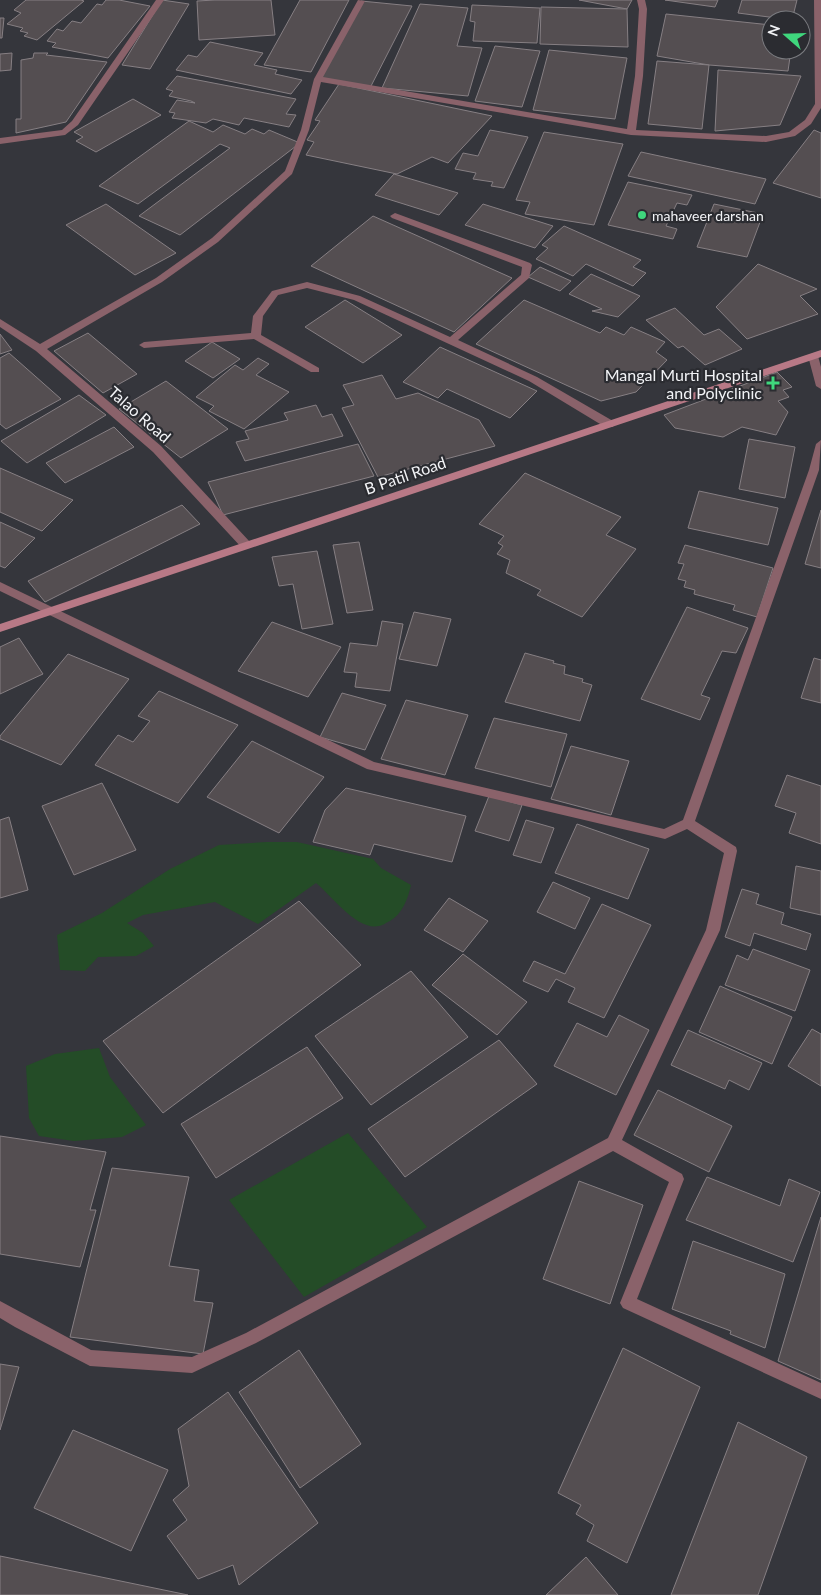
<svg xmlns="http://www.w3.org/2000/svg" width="821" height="1595" font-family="Lato,sans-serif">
<rect width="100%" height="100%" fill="#35363c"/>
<!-- green -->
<g fill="#244c27">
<path d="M267 842H297L373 859 381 868 411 885C408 899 402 914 390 921 387 922 382 926 379 926 357 931 332 896 316 883L258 924 215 902 143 915 127 923 143 933 154 946 136 956 98 957 85 971 60 970 57 935 102 913 170 869 219 845Z"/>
<polygon points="99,1048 110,1077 146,1125 122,1137 74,1141 39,1136 29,1118 26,1066 55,1054"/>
<polygon points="348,1133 427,1227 304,1297 229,1200"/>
</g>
<!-- building -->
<g fill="#544e51" stroke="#867f83">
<polygon points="26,0 81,0 84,1 37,40 24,36 28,33 20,31 23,28 7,24 21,13 14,10"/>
<polygon points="106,0 119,0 150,6 108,58 52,47 56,43 47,41 57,29 63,31 72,21 81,23 97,4 102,5"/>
<polygon points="162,0 189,4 150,69 122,65"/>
<polygon points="215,0 271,0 275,35 199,40 197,1"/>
<polygon points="300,0 349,0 311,72 264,65"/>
<polygon points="579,0 632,0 627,9"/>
<polygon points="665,0 718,0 715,7"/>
<polygon points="742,0 797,0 792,20 738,13"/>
<polygon points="361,1 412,6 370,88 318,79"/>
<polygon points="420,4 468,8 457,46 482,48 468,96 382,88"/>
<polygon points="472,5 540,8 537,43 473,41 475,22 470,21"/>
<polygon points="541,7 627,9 628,47 540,44"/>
<polygon points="666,14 771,25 771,50 791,50 788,71 709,65 657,56"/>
<polygon points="0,18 4,18 2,38 0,38"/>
<polygon points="210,42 263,53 254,65 277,70 275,74 302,80 291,94 176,70 188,55 197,57"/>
<polygon points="495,46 540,51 522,107 475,101"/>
<polygon points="549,50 627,58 615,119 533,110"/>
<polygon points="12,53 11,70 0,71 0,54"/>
<polygon points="34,53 48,53 46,55 107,62 66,122 16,133 16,119 21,119 21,60 33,58"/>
<polygon points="657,61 709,65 702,129 648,124"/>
<polygon points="718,70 801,76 780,125 715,131"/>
<polygon points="177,76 296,99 286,114 296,115 289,127 244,118 239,125 213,119 206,123 172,118 175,113 169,112 177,100 195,103 191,101 169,96 173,91 166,89"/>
<polygon points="339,84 492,116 448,163 432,157 397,174 306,155 314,142 307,140 320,121 315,120"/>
<polygon points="133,99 161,115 96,152 76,141 83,137 74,132"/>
<polygon points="189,121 213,132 223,125 245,134 252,129 264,134 269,130 300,143 180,235 139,216 230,148 220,144 138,204 99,186"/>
<polygon points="490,130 528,137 504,188 491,186 493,182 473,179 476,173 455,169 463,153 478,156"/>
<polygon points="814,130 821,133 821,198 773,183"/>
<polygon points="544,132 623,144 594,225 525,214 530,202 516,200"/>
<polygon points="641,152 766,179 755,204 628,176"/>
<polygon points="394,174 458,193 439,215 375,195"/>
<polygon points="628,182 692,195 687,205 677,203 666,226 677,229 673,239 608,225"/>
<polygon points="106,204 176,253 135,275 66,225"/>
<polygon points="483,204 553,226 535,248 465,225"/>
<polygon points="714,204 763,214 747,257 697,247"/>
<polygon points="373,216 512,278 454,332 311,266"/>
<polygon points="564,226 641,260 633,267 646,273 633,286 586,264 573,276 536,259 548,248 542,245"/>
<polygon points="758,264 817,289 800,296 818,314 747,339 716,307"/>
<polygon points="540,267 571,281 560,291 528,277"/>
<polygon points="591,274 640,296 618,317 592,311 602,309 569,294"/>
<polygon points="345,300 402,335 363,363 305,327"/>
<polygon points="524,300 600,333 606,327 624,335 631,327 665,342 656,352 667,360 636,392 601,401 476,344"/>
<polygon points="675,308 704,335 719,329 742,349 705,365 683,346 678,348 646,320"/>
<polygon points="88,333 137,374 103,393 54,351"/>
<polygon points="0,334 12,350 0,354"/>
<polygon points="212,342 240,359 213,378 185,361"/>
<polygon points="440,347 537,391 510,418 447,389 438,398 403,382"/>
<polygon points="9,353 61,399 6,429 0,424 0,358"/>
<polygon points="258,358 269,364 256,375 289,392 244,429 209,411 214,406 196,397 235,365 243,370"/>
<polygon points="777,372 792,387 783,390 789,397 778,401 788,412 776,435 742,427 723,437 675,428 664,415"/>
<polygon points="382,375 396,399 418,393 479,420 495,446 378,477 342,408 354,405 343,385"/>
<polygon points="166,381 228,429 181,458 119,409"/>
<polygon points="79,395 106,415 27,463 1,441"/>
<polygon points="316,405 322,417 332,414 343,436 245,461 236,442 249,439 245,431 288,420 284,413"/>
<polygon points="114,427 134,447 65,483 46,463"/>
<polygon points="749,439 795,447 785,498 739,489"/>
<polygon points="358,444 374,476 223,515 208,482"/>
<polygon points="0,468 73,500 42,531 0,512"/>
<polygon points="525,473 621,517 606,535 636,549 582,617 537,595 541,590 506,573 510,560 497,554 503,546 498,543 504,536 479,524"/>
<polygon points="699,491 778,508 768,545 688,528"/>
<polygon points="182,505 200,524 45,602 28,581"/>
<polygon points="821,510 821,568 805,564"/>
<polygon points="0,522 35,538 5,568 0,566"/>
<polygon points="359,542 373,610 347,613 333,545"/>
<polygon points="685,545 773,568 757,617 733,610 735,605 694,594 695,590 684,587 686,581 678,579 684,564 678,563"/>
<polygon points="317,551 333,624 302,629 293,584 279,586 272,557"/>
<polygon points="687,607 748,628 736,653 722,651 701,695 710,698 700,720 641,699"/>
<polygon points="414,612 451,619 437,666 399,659"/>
<polygon points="382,621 403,624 390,691 355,687 357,673 344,672 350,643 377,646"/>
<polygon points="272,622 341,647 308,697 238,671"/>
<polygon points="19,638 43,674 0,694 0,647"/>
<polygon points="525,653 554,661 553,663 565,666 564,674 583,679 582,682 592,685 580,721 505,702"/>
<polygon points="68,654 129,679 61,765 0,739 0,736"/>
<polygon points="814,658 821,660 821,703 801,698"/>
<polygon points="159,691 238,725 178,803 95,765 118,735 133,742 150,721 138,716"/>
<polygon points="342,693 386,705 365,750 320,737"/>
<polygon points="406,700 468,715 445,775 381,759"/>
<polygon points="494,718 567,734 551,787 475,768"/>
<polygon points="252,741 324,777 279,833 207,797"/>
<polygon points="571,746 629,761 611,815 551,799"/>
<polygon points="787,775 821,786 821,844 789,833 796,813 775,806"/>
<polygon points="102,783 136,850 74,875 42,806"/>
<polygon points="346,788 466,816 452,862 374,844 370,855 313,842 325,810"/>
<polygon points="489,796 522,805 509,841 475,831"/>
<polygon points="9,817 28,890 0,898 0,820"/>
<polygon points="526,820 554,828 541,863 513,855"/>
<polygon points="577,824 649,849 628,899 555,873"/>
<polygon points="796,866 821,871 821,915 790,908"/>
<polygon points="553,882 590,898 575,929 537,912"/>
<polygon points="742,889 759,894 756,904 784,913 781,924 811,934 806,950 754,933 750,946 725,937"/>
<polygon points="449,898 488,921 463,952 424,930"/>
<polygon points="299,901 361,965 163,1113 103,1041"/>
<polygon points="602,904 651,925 604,1018 568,1002 575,988 556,979 548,992 523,981 534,961 565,974"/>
<polygon points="753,949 810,970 795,1011 725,985 737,955 748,960"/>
<polygon points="463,954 527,1002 497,1035 432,985"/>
<polygon points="411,971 468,1037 371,1105 315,1036"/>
<polygon points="720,986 792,1017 772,1064 699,1032"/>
<polygon points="619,1015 649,1030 616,1095 554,1066 577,1023 607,1037"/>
<polygon points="812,1029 821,1034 821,1086 788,1066"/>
<polygon points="688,1030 762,1063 749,1090 729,1080 725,1089 671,1065"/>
<polygon points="499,1040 537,1084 405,1177 368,1129"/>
<polygon points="307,1047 343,1098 216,1178 181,1124"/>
<polygon points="658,1090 732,1126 709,1172 634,1135"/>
<polygon points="0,1136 106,1152 90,1210 96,1210 80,1267 0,1254"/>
<polygon points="112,1168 189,1177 169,1266 199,1270 194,1301 213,1303 203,1354 70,1337"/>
<polygon points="707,1177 780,1206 789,1179 820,1192 793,1262 686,1220"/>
<polygon points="579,1181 643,1205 610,1304 543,1279"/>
<polygon points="821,1217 821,1380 778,1361"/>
<polygon points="693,1241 785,1274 765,1348 730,1334 731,1331 672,1309"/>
<polygon points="623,1348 700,1387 627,1563 587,1541 594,1525 576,1514 581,1505 558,1493"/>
<polygon points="299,1350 361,1444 300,1488 239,1392"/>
<polygon points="0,1364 19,1367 0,1430"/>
<polygon points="228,1392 318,1523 239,1585 233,1565 198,1579 167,1536 187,1520 173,1500 189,1486 178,1429"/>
<polygon points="738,1422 807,1457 758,1595 671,1595"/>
<polygon points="73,1430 168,1470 131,1551 34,1508"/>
<polygon points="0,1556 188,1595 0,1595"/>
<polygon points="586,1557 618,1595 546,1595"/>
</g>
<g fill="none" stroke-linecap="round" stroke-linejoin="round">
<!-- minor -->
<g fill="#8a626a" fill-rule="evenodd">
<polygon points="156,0 164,0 78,125 65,135 0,144 0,138 62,130 72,121"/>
<polygon points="358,0 365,1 323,77 627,129 635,76 639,9 637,0 645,0 647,9 643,76 636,130 766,136 789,132 805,120 815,104 814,0 821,0 821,108 811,124 795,136 766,142 631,135 321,82 309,130 292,174 218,242 162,282 47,349 161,446 250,542 252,545 250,548 242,548 153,452 36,351 0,327 0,319 40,344 156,278 212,238 285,171 301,130 314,79"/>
<polygon points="395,213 530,263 532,265 529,278 458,340 537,377 613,421 614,424 613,427 605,427 529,381 354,300 307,288 278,295 263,316 261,335 319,368 319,372 311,372 254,339 144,348 139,345 144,342 251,333 253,316 272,291 307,282 360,296 450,337 521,275 522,267 392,218 390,216"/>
<polygon points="813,353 818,356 821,367 821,389 816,386 808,356"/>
<polygon points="821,440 819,470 695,821 736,847 737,851 720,930 622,1140 682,1174 684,1179 637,1299 821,1383 821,1399 623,1308 620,1303 669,1182 613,1151 256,1343 192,1373 90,1366 15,1327 0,1318 0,1301 91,1350 192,1357 246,1333 608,1138 706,930 724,853 687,829 665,839 367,769 0,591 0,582 374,762 664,829 683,820 809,470 816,444"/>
</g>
<!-- secondary -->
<polygon fill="#b87986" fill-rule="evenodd" points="821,350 821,357 0,632 0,624"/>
</g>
<!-- markers -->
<g fill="#3fd77d" stroke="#2b2c31" stroke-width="2">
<circle cx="642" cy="215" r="5"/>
<path d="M770.5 375.5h5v5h5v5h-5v5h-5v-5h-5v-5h5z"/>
</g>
<g text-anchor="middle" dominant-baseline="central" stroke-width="4.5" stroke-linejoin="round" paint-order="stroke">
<!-- far-poi labels -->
<g font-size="14" fill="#f2f3f6" stroke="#2b2c31" text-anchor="start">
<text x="652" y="215">mahaveer darshan</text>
</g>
<!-- poi labels -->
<g font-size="16" fill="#f2f3f6" stroke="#2b2c31" text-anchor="end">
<text x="762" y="374">Mangal Murti Hospital<tspan x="762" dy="18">and Polyclinic</tspan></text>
</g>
<!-- street labels -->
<g font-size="16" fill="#f2f3f6" stroke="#2b2c31">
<text transform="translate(140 414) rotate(41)">Talao Road</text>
<text transform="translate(405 475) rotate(-19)">B Patil Road</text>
</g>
</g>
<!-- north arrow -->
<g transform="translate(786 35) rotate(290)"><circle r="24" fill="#2b2c31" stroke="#7b7c80"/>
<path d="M0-4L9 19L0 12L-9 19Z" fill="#3fd77d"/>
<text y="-8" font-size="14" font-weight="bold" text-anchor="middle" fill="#f2f3f6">N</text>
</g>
</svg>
